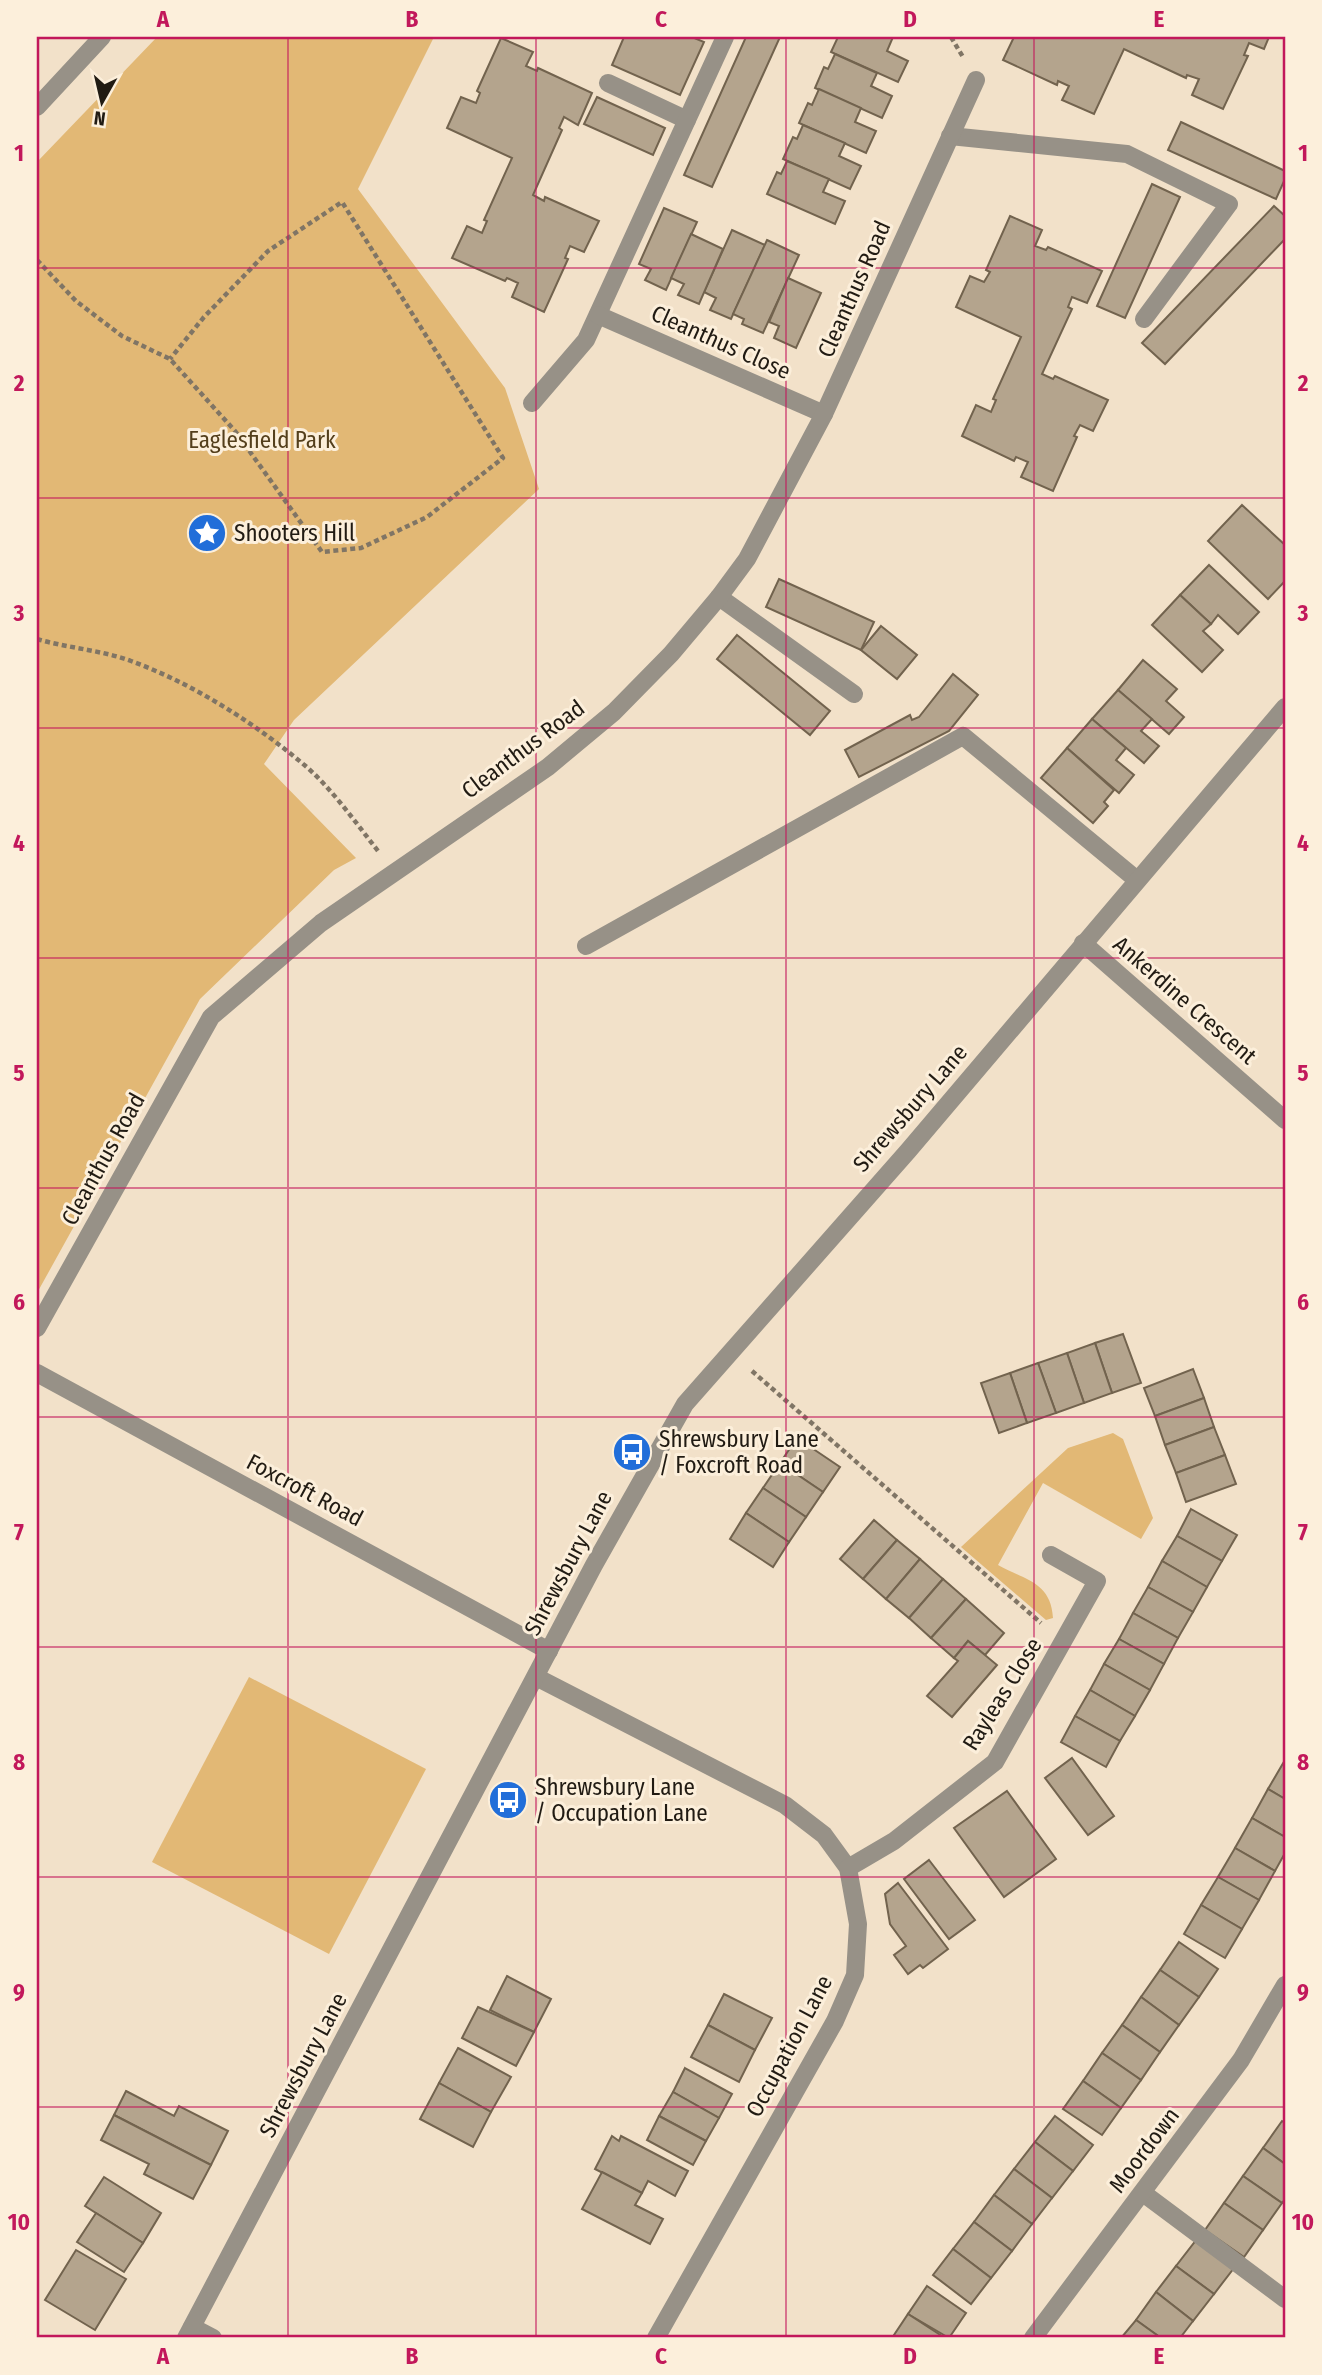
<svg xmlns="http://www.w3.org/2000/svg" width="1322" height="2375" font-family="'Fira Sans Condensed',sans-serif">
<rect width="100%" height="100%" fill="#f2e1c9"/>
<!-- green -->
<g fill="#e2b875">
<polygon points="157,37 434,37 358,189 505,388 539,489 294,720 264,764 356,858 334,870 200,999 37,1293 37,162"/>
<path d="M1113 1433 1123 1439 1153 1518 1141 1539 1043 1483 998 1565C1025 1580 1051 1582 1053 1618L1046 1620 961 1547 1068 1448Z"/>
<polygon points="249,1677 426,1769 329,1954 152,1862"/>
</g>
<!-- building -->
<g fill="#b4a48d" stroke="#72634e" stroke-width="2">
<polygon points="624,37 692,37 704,42 680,95 612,65"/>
<polygon points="746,37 780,37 712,187 684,175"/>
<polygon points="838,37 893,37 887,51 908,61 898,82 831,52"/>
<polygon points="1014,37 1269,37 1264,49 1249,43 1244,55 1248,56 1223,109 1192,95 1199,79 1187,75 1186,78 1124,49 1094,114 1062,100 1069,86 1058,81 1057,85 1003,60"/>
<polygon points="501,38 533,52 526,66 537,71 538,68 592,93 578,125 564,117 559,128 562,130 533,195 544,201 545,197 599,221 584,252 570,246 565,258 568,259 544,312 512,297 518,283 507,278 505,281 452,258 467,226 482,233 487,221 484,220 512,158 447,128 461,97 476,103 480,93 477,91"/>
<polygon points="835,54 877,73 871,86 892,96 882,118 815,88 824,67 828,69"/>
<polygon points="819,89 861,108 855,122 876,131 866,153 799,123 808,103 812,105"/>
<polygon points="597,97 665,128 653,155 584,124"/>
<polygon points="1181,122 1285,171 1285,179 1276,199 1168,150"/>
<polygon points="803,125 845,143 839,156 861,166 850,189 783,159 793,137 797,139"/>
<polygon points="787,161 829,179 823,192 845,201 835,224 767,194 777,172 781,174"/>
<polygon points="1152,184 1180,197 1125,318 1097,306"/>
<polygon points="1274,206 1285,216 1285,239 1165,364 1142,343"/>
<polygon points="664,208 697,222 666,290 645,280 651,269 639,264"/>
<polygon points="1010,216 1042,230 1035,246 1046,250 1048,247 1102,271 1087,303 1072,297 1068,307 1072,309 1042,374 1053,379 1055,376 1108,400 1093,431 1080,425 1074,436 1077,437 1053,491 1021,477 1028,462 1016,457 1014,461 962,436 976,405 991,412 996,400 993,399 1021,337 956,307 970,276 984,282 990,272 986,270"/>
<polygon points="732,230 765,245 731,319 710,310 716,298 704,292"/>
<polygon points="691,234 723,249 699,304 678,295 684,284 671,278"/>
<polygon points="767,240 799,255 763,333 742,324 744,319 733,314"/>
<polygon points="788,278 821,293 796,348 774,338 779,326 769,322"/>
<polygon points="1242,505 1285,545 1285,581 1268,599 1208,541"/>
<polygon points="1209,565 1259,612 1238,634 1218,615 1211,624 1180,595"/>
<polygon points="779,579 874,622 861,650 766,607"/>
<polygon points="1180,595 1211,624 1203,631 1223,650 1202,672 1152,625"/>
<polygon points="881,626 917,655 897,679 861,650"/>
<polygon points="737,635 830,711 810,735 717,659"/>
<polygon points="1143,660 1177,689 1166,701 1184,717 1169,734 1118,690"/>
<polygon points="953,674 978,695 949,731 859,777 845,750 910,715 912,720 919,717"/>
<polygon points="1118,690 1152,719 1141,731 1159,746 1144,763 1092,719"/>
<polygon points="1092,719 1126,748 1116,760 1134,775 1119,793 1067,748"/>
<polygon points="1067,748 1114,790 1104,802 1108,806 1093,823 1041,778"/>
<polygon points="1123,1334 1141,1383 1112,1393 1095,1343"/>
<polygon points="1095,1343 1112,1393 1084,1403 1067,1353"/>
<polygon points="1067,1353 1084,1403 1056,1413 1038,1363"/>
<polygon points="1038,1363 1056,1413 1027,1423 1010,1373"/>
<polygon points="1193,1369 1204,1398 1155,1416 1144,1388"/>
<polygon points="1010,1373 1027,1423 999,1433 981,1383"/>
<polygon points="1204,1398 1214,1427 1165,1445 1155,1416"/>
<polygon points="1214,1427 1225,1455 1176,1473 1165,1445"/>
<polygon points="797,1438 840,1467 823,1492 780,1463"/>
<polygon points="1225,1455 1236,1484 1186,1502 1176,1473"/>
<polygon points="780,1463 823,1492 806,1517 763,1488"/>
<polygon points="763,1488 806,1517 789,1542 746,1513"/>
<polygon points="1191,1509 1237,1535 1222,1561 1177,1536"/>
<polygon points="746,1513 789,1542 773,1567 730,1539"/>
<polygon points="874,1520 897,1540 863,1579 840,1559"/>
<polygon points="1177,1536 1222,1561 1207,1587 1162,1561"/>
<polygon points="897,1540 920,1559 886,1599 863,1579"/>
<polygon points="920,1559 943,1579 909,1618 886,1599"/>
<polygon points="1162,1561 1207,1587 1193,1612 1148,1587"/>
<polygon points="943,1579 966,1599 931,1638 909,1618"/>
<polygon points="1148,1587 1193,1612 1178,1638 1133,1613"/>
<polygon points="966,1599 1004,1633 985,1655 968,1641 954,1658 931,1638"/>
<polygon points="1133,1613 1178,1638 1164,1664 1119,1639"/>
<polygon points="1119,1639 1164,1664 1150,1690 1104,1664"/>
<polygon points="968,1641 997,1665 952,1717 927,1696 958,1661 954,1658"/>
<polygon points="1104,1664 1150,1690 1135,1716 1090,1690"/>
<polygon points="1090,1690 1135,1716 1120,1741 1075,1716"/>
<polygon points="1075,1716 1120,1741 1106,1767 1061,1742"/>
<polygon points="1072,1758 1114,1816 1088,1835 1045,1778"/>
<polygon points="1285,1760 1285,1799 1268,1789"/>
<polygon points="1268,1789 1285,1799 1285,1837 1252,1818"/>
<polygon points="1007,1791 1056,1859 1004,1897 954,1828"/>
<polygon points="1252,1818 1285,1837 1285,1853 1275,1871 1235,1848"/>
<polygon points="1235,1848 1275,1871 1259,1900 1218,1877"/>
<polygon points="929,1860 975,1920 949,1939 904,1879"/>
<polygon points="1218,1877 1259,1900 1242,1929 1201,1905"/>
<polygon points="898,1883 948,1949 923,1968 920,1965 908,1974 894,1955 906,1946 890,1924 885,1894"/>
<polygon points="1201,1905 1242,1929 1225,1958 1184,1934"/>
<polygon points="1179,1942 1218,1969 1199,1997 1160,1970"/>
<polygon points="1160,1970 1199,1997 1179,2025 1141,1997"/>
<polygon points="507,1976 551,1999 534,2032 490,2010"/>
<polygon points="724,1994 772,2018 755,2050 708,2025"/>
<polygon points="1141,1997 1179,2025 1160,2052 1122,2025"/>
<polygon points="478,2007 534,2032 516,2066 462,2038"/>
<polygon points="708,2025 755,2050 739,2082 691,2057"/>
<polygon points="1122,2025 1160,2052 1141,2080 1102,2053"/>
<polygon points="458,2048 511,2077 491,2112 439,2083"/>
<polygon points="1102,2053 1141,2080 1121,2108 1083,2081"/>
<polygon points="685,2068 732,2094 719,2118 673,2092"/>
<polygon points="1083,2081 1121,2108 1102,2135 1063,2109"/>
<polygon points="439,2083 491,2112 473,2147 420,2119"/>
<polygon points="126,2091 174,2116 179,2106 228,2131 211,2165 114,2115"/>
<polygon points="673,2092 719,2118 706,2141 659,2116"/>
<polygon points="114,2115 211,2165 193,2199 144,2174 149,2164 101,2140"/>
<polygon points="659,2116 706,2141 693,2165 647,2140"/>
<polygon points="1055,2116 1093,2145 1073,2171 1035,2142"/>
<polygon points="1282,2121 1285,2123 1285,2164 1263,2148"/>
<polygon points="612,2136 619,2141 621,2136 688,2171 675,2196 648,2181 642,2193 595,2169"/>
<polygon points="1035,2142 1073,2171 1052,2198 1014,2169"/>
<polygon points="1263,2148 1285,2164 1285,2199 1282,2203 1243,2176"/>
<polygon points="1014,2169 1052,2198 1032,2224 994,2195"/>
<polygon points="602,2172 642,2193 635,2205 663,2219 650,2244 582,2209"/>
<polygon points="1243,2176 1282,2203 1263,2230 1224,2203"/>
<polygon points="104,2177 161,2213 143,2243 85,2206"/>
<polygon points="994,2195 1032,2224 1012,2251 974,2222"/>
<polygon points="1224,2203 1263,2230 1244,2257 1205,2230"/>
<polygon points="96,2213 143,2243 124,2272 77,2242"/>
<polygon points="974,2222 1012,2251 991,2278 953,2249"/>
<polygon points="1197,2239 1234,2268 1214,2294 1176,2266"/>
<polygon points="953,2249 991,2278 971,2304 933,2275"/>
<polygon points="76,2250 126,2279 95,2330 45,2300"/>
<polygon points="1176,2266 1214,2294 1193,2321 1156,2292"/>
<polygon points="927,2286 966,2313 949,2338 908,2314"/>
<polygon points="1156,2292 1193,2321 1180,2338 1161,2338 1136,2320"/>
<polygon points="908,2314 945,2338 892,2338"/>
<polygon points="1136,2320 1161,2338 1121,2338"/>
</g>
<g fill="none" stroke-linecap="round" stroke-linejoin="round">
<!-- path -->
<g stroke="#807565" stroke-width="4.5" stroke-dasharray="5 3.5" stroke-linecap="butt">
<polyline points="951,37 963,57"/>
<polyline points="37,260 76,301 122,336 170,359 235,431 322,552 361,548 427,517 503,458 342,202 268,251 204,317 170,359"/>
<path d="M37 639C67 648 101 650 131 661 194 684 258 725 309 769 335 793 356 823 378 851"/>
<polyline points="752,1371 1041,1623"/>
</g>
<!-- lane -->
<g stroke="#979187" stroke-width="18">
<polyline points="608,83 687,120"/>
<polyline points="950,136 1127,154 1229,204 1144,319"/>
<polyline points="532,403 586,340 725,37"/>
<polyline points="719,597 854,694"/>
<polyline points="586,946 963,736 1137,880"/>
<polyline points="1143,2193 1285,2299"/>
<polyline points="192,2327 213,2338"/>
</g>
<!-- street -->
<g stroke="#979187" stroke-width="18">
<polyline points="37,107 102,37"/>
<polyline points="598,315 824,414"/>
<polyline points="1083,943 1285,1120"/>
<polyline points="37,1328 211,1017 321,923 548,767 614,712 671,654 719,597 747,559 824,414 976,80"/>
<polyline points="37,1373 549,1651"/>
<polyline points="536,1677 785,1805 824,1835 848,1868 858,1924 855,1975 835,2021 656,2338"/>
<polyline points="848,1868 894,1841 995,1762 1097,1581 1051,1555"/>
<polyline points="186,2338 594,1565 685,1404 908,1151 1285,707"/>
<polyline points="1033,2338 1241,2060 1285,1985"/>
</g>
</g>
<!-- grid -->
<path fill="none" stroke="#c2185b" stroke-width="2" stroke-opacity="0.55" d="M288 37V2338M536 37V2338M786 37V2338M1034 37V2338M37 268H1285M37 498H1285M37 728H1285M37 958H1285M37 1188H1285M37 1417H1285M37 1647H1285M37 1877H1285M37 2107H1285"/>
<!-- icons -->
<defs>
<g id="sight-disc" transform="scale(2.0125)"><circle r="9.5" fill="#216ed9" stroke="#fcefdb"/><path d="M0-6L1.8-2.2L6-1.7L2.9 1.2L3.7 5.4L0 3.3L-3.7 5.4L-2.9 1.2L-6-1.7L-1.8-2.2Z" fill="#fff"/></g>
<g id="bus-disc" transform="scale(2.0125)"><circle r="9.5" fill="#216ed9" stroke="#fcefdb"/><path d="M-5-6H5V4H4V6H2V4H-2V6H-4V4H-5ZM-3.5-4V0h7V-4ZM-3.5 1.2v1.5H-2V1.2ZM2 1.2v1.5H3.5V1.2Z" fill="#fff"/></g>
</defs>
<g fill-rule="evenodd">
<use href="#sight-disc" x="207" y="533"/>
<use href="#bus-disc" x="632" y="1452"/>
<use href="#bus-disc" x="508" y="1800"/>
</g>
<g text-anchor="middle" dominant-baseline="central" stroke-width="6" stroke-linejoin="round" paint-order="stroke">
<!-- street labels -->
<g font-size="23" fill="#211b13" stroke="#fcefdb">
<text transform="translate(854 289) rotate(-66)">Cleanthus Road</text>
<text transform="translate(721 342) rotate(24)">Cleanthus Close</text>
<text transform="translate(523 749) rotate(-37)">Cleanthus Road</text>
<text transform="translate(1185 1000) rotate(41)">Ankerdine Crescent</text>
<text transform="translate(910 1108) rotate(-49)">Shrewsbury Lane</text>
<text transform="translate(103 1159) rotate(-61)">Cleanthus Road</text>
<text transform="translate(305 1490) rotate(28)">Foxcroft Road</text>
<text transform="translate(568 1563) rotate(-62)">Shrewsbury Lane</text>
<text transform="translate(1002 1694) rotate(-58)">Rayleas Close</text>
<text transform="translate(789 2046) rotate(-62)">Occupation Lane</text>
<text transform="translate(303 2065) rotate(-62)">Shrewsbury Lane</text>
<text transform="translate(1144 2150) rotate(-53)">Moordown</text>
</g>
<!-- park labels -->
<g font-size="23" fill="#543f1c" stroke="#fcefdb">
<text x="262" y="440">Eaglesfield Park</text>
</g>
<!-- poi labels -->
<g font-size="23" fill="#211b13" stroke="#fcefdb" text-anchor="start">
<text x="234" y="533">Shooters Hill</text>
<text x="659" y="1439">Shrewsbury Lane<tspan x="659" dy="26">/ Foxcroft Road</tspan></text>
<text x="535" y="1787">Shrewsbury Lane<tspan x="535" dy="26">/ Occupation Lane</tspan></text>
</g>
</g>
<!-- border -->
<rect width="1322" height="2375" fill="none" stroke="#fcefdb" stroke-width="77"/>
<!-- north arrow -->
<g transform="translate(102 102) rotate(188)" stroke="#fcefdb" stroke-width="5" paint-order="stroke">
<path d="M0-5L12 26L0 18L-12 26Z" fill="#211b13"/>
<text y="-10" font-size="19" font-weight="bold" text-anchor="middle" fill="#211b13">N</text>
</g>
<rect x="38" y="38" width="1246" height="2298" fill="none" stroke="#c2185b" stroke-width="2.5"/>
<g font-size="23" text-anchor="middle" font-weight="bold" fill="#c2185b">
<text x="163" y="27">A</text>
<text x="412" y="27">B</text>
<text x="661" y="27">C</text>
<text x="910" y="27">D</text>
<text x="1159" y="27">E</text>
<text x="19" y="161">1</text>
<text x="1303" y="161">1</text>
<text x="19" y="391">2</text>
<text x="1303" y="391">2</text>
<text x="19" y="621">3</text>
<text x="1303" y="621">3</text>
<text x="19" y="851">4</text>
<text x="1303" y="851">4</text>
<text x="19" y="1081">5</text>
<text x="1303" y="1081">5</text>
<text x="19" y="1310">6</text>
<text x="1303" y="1310">6</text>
<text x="19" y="1540">7</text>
<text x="1303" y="1540">7</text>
<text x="19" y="1770">8</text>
<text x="1303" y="1770">8</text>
<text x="19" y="2000">9</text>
<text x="1303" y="2000">9</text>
<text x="19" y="2230">10</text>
<text x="1303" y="2230">10</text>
<text x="163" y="2364">A</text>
<text x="412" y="2364">B</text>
<text x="661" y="2364">C</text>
<text x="910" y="2364">D</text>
<text x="1159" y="2364">E</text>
</g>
</svg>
